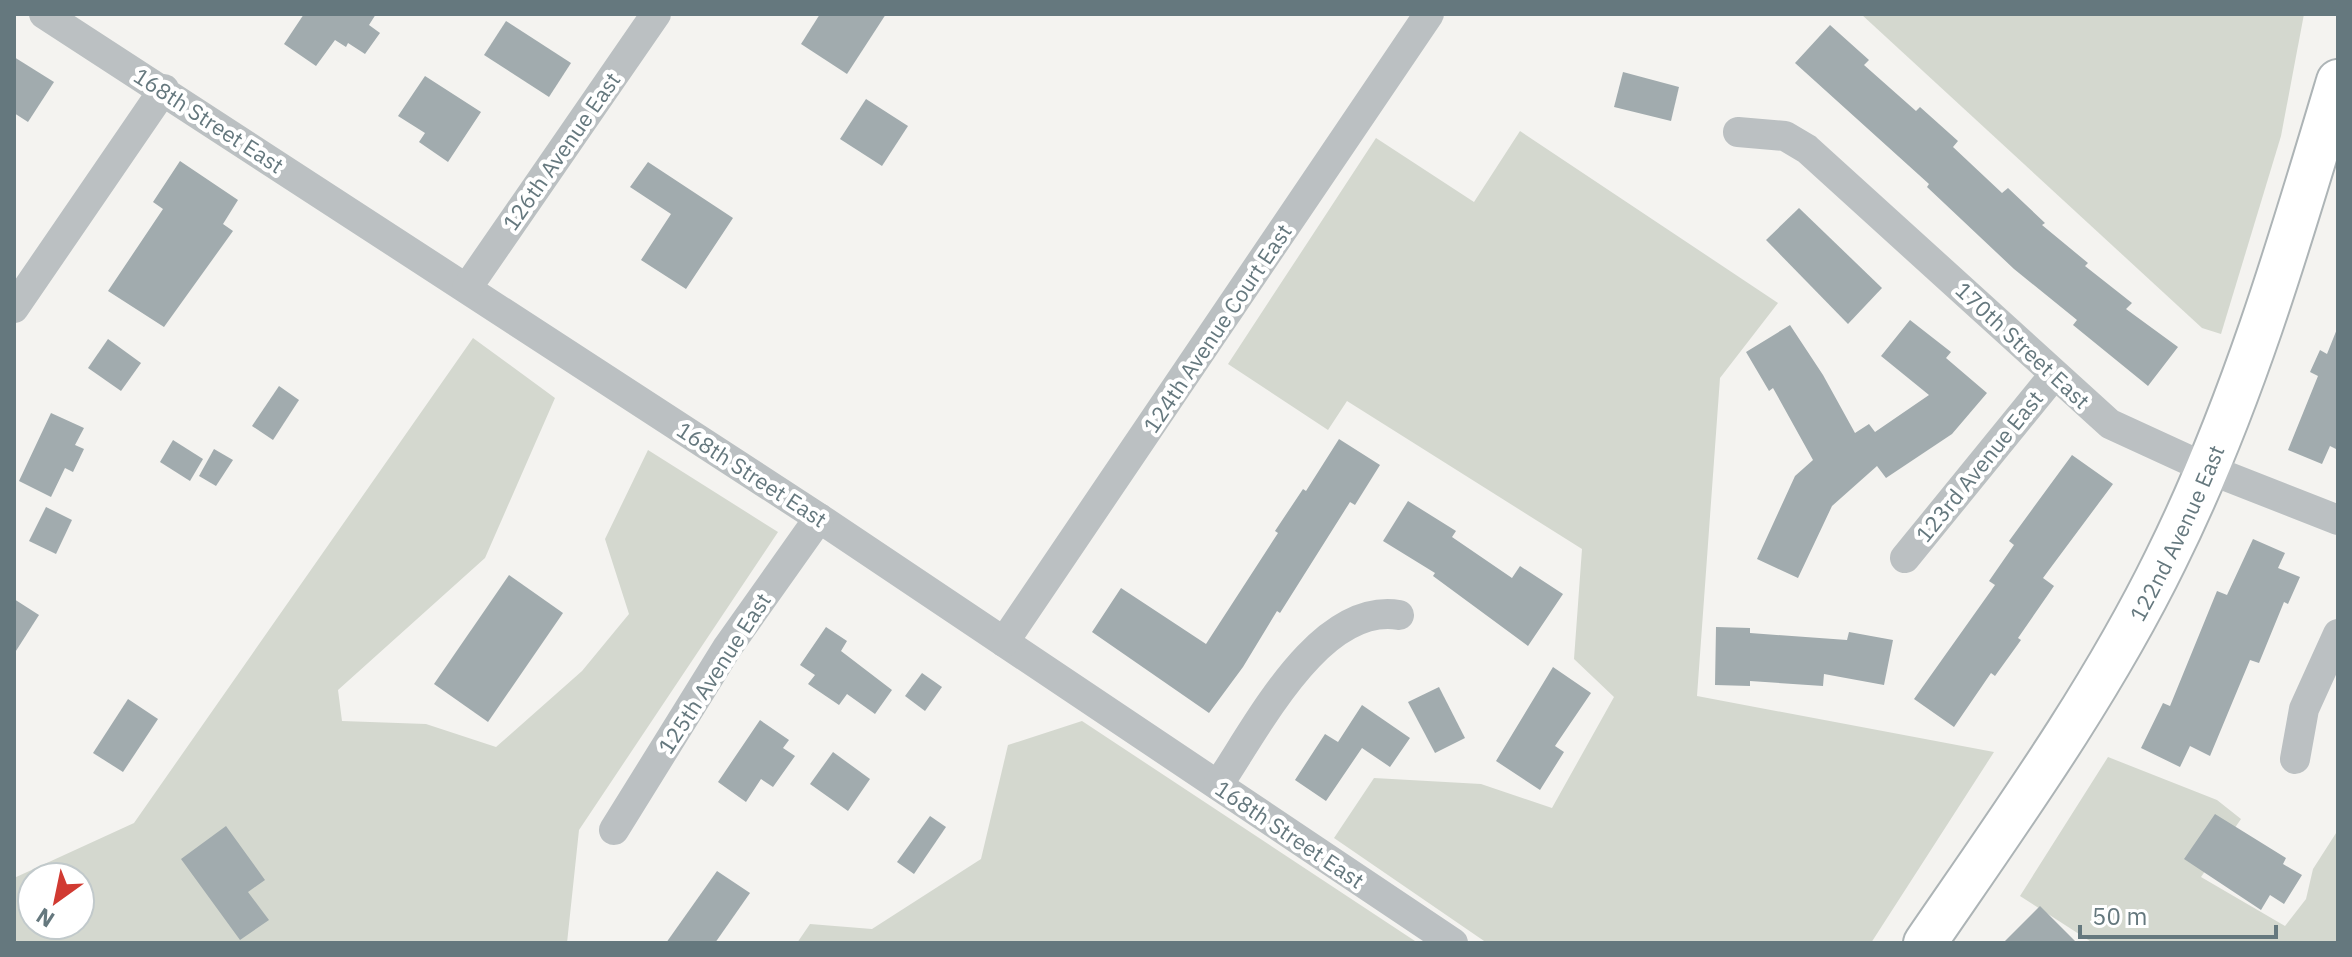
<svg xmlns="http://www.w3.org/2000/svg" width="2352" height="957" font-family="'IBM Plex Sans',sans-serif">
<rect width="100%" height="100%" fill="#f4f3f0"/>
<!-- green -->
<g fill="#d4d8cf" fill-rule="evenodd">
<polygon points="1861,14 2304,14 2281,136 2221,334 2202,328"/>
<polygon points="1520,131 1778,303 1720,378 1697,696 1994,752 1871,943 1487,943 1334,838 1374,778 1481,784 1552,808 1614,697 1574,659 1582,549 1347,401 1328,430 1228,364 1376,138 1474,202"/>
<path d="M473 338 555 398 485 558 338 690 342 721 426 724 496 747 582 671 629 614 605 539 648 450 778 532 579 830 567 943H14V878L134 823ZM32 877H80V925H32Z"/>
<polygon points="1082,721 1418,943 797,943 810,924 872,929 981,859 1008,745"/>
<polygon points="2108,757 2217,800 2241,819 2201,877 2285,926 2306,899 2313,869 2338,830 2338,943 2093,943 2020,896"/>
</g>
<!-- building -->
<g fill="#a1abae">
<polygon points="304,14 376,14 369,25 380,33 365,54 348,43 346,47 335,40 316,66 284,44"/>
<polygon points="820,14 886,14 847,74 801,44"/>
<polygon points="506,21 571,63 549,97 484,55"/>
<polygon points="1830,25 1869,60 1864,65 1916,111 1920,107 1958,141 1953,147 2002,193 2008,188 2045,223 2042,225 2088,263 2085,266 2132,303 2126,309 2178,347 2148,386 2073,325 2077,320 2014,269 1927,187 1929,184 1795,63"/>
<polygon points="14,57 54,82 28,122 14,113"/>
<polygon points="1623,72 1679,87 1671,121 1614,107"/>
<polygon points="425,76 481,112 448,162 419,142 425,133 398,116"/>
<polygon points="866,99 908,126 882,166 840,139"/>
<polygon points="180,161 238,200 223,224 233,231 164,327 108,291 163,209 153,202"/>
<polygon points="648,162 733,218 686,289 641,260 671,214 630,187"/>
<polygon points="1799,208 1882,288 1848,324 1766,240"/>
<polygon points="1910,320 1951,352 1946,358 1987,393 1952,434 1886,478 1877,466 1832,506 1798,578 1757,559 1795,476 1813,460 1773,388 1769,391 1746,352 1790,325 1823,375 1855,433 1869,424 1875,432 1929,395 1881,356"/>
<polygon points="2337,329 2338,450 2330,446 2322,464 2288,450 2318,376 2310,372 2320,350 2327,354"/>
<polygon points="108,339 141,363 121,391 88,368"/>
<polygon points="279,386 299,400 273,440 252,426"/>
<polygon points="51,413 84,428 75,445 84,449 73,472 65,468 51,497 19,481"/>
<polygon points="1339,439 1380,465 1355,505 1350,502 1280,613 1277,611 1243,667 1209,713 1092,632 1121,588 1206,644 1278,533 1275,531 1303,489 1306,491"/>
<polygon points="173,440 203,459 190,481 160,462"/>
<polygon points="214,449 233,460 216,486 199,476"/>
<polygon points="2072,455 2113,484 2043,578 2054,586 2018,638 2021,640 1995,676 1991,673 1954,727 1914,699 1995,585 1989,581 2014,545 2009,541"/>
<polygon points="1408,501 1456,531 1452,537 1512,578 1520,566 1563,594 1528,646 1433,576 1435,573 1383,541"/>
<polygon points="46,507 72,520 56,554 29,541"/>
<polygon points="2253,539 2285,553 2278,568 2300,577 2288,604 2284,602 2259,663 2250,660 2210,756 2190,746 2180,767 2141,748 2163,703 2170,706 2217,591 2227,595"/>
<polygon points="509,575 563,613 488,722 434,684"/>
<polygon points="14,599 39,615 14,654"/>
<polygon points="826,627 847,641 841,651 892,690 875,714 847,694 839,705 808,684 815,675 800,665"/>
<polygon points="1716,627 1750,628 1750,633 1847,640 1849,632 1893,640 1884,685 1824,674 1823,686 1750,681 1750,686 1715,685"/>
<polygon points="1553,667 1591,693 1555,746 1564,752 1540,790 1496,761"/>
<polygon points="922,673 942,687 925,711 905,696"/>
<polygon points="1439,687 1465,738 1435,753 1408,702"/>
<polygon points="128,699 158,719 123,772 93,753"/>
<polygon points="1362,705 1410,738 1390,767 1362,748 1326,801 1295,780 1325,734 1338,742"/>
<polygon points="760,720 789,740 783,748 795,756 773,787 761,779 746,802 718,782"/>
<polygon points="833,752 870,779 848,811 810,784"/>
<polygon points="2215,814 2286,858 2283,864 2302,875 2284,904 2270,895 2261,910 2184,859"/>
<polygon points="930,816 946,827 914,874 897,862"/>
<polygon points="226,826 265,880 248,892 269,920 240,940 181,859"/>
<polygon points="717,871 750,893 715,943 666,943"/>
<polygon points="2040,906 2077,943 2003,943"/>
</g>
<g fill="none" stroke-linecap="round" stroke-linejoin="round">
<!-- secondary casing -->
<g stroke="#adb4b6" stroke-width="46">
<g id="secondary">
<path id="s1" d="M1925 943C2010 819 2100 694 2166 559 2241 408 2290 242 2338 81"/>
</g>
</g>
<!-- minor -->
<g stroke="#bbc0c2" stroke-width="30">
<polyline points="44,14 819,518 1453,943"/>
<polyline points="1738,132 1785,136 1807,149 2110,424 2208,469 2338,520"/>
<polyline points="467,288 656,14"/>
<polyline points="14,308 164,89"/>
<polyline points="1905,558 2054,375"/>
<polyline points="1004,642 1429,14"/>
<polyline points="2295,759 2304,709 2338,634"/>
<path d="M1218 785C1257 728 1319 602 1399 615"/>
<polyline points="614,830 727,648 819,518"/>
</g>
<!-- secondary -->
<use href="#secondary" stroke="#fff" stroke-width="42"/>
</g>
<g text-anchor="middle" dominant-baseline="central" stroke-width="8" stroke-linejoin="round" paint-order="stroke">
<!-- street labels -->
<g font-size="22" fill="#65787e" stroke="#fff">
<text transform="translate(209 120) rotate(33)">168th Street East</text>
<text transform="translate(561 151) rotate(-55)">126th Avenue East</text>
<text transform="translate(1217 328) rotate(-56)">124th Avenue Court East</text>
<text transform="translate(2023 345) rotate(43)">170th Street East</text>
<text transform="translate(1979 466) rotate(-51)">123rd Avenue East</text>
<text transform="translate(752 474) rotate(33)">168th Street East</text>
<text stroke="none"><textPath href="#s1" startOffset="482">122nd Avenue East</textPath></text>
<text transform="translate(714 673) rotate(-57)">125th Avenue East</text>
<text transform="translate(1290 834) rotate(34)">168th Street East</text>
</g>
</g>
<!-- border -->
<rect width="2352" height="957" fill="none" stroke="#65787e" stroke-width="32"/>
<!-- north arrow -->
<g transform="translate(56 901) rotate(213)"><circle r="38" fill="#ffffff" stroke="#c1c9cb" stroke-width="2"/>
<path d="M0-6L14 30L0 20L-14 30Z" fill="#d13a32"/>
<text y="-12" font-size="22" font-weight="bold" text-anchor="middle" fill="#65787e">N</text>
</g>
<!-- scale -->
<path d="M2080 925v12h196v-12" fill="none" stroke="#65787e" stroke-width="4"/>
<text x="2092" y="925" font-size="24" fill="#65787e" stroke="#ffffff" stroke-width="6" paint-order="stroke">50 m</text>
</svg>
